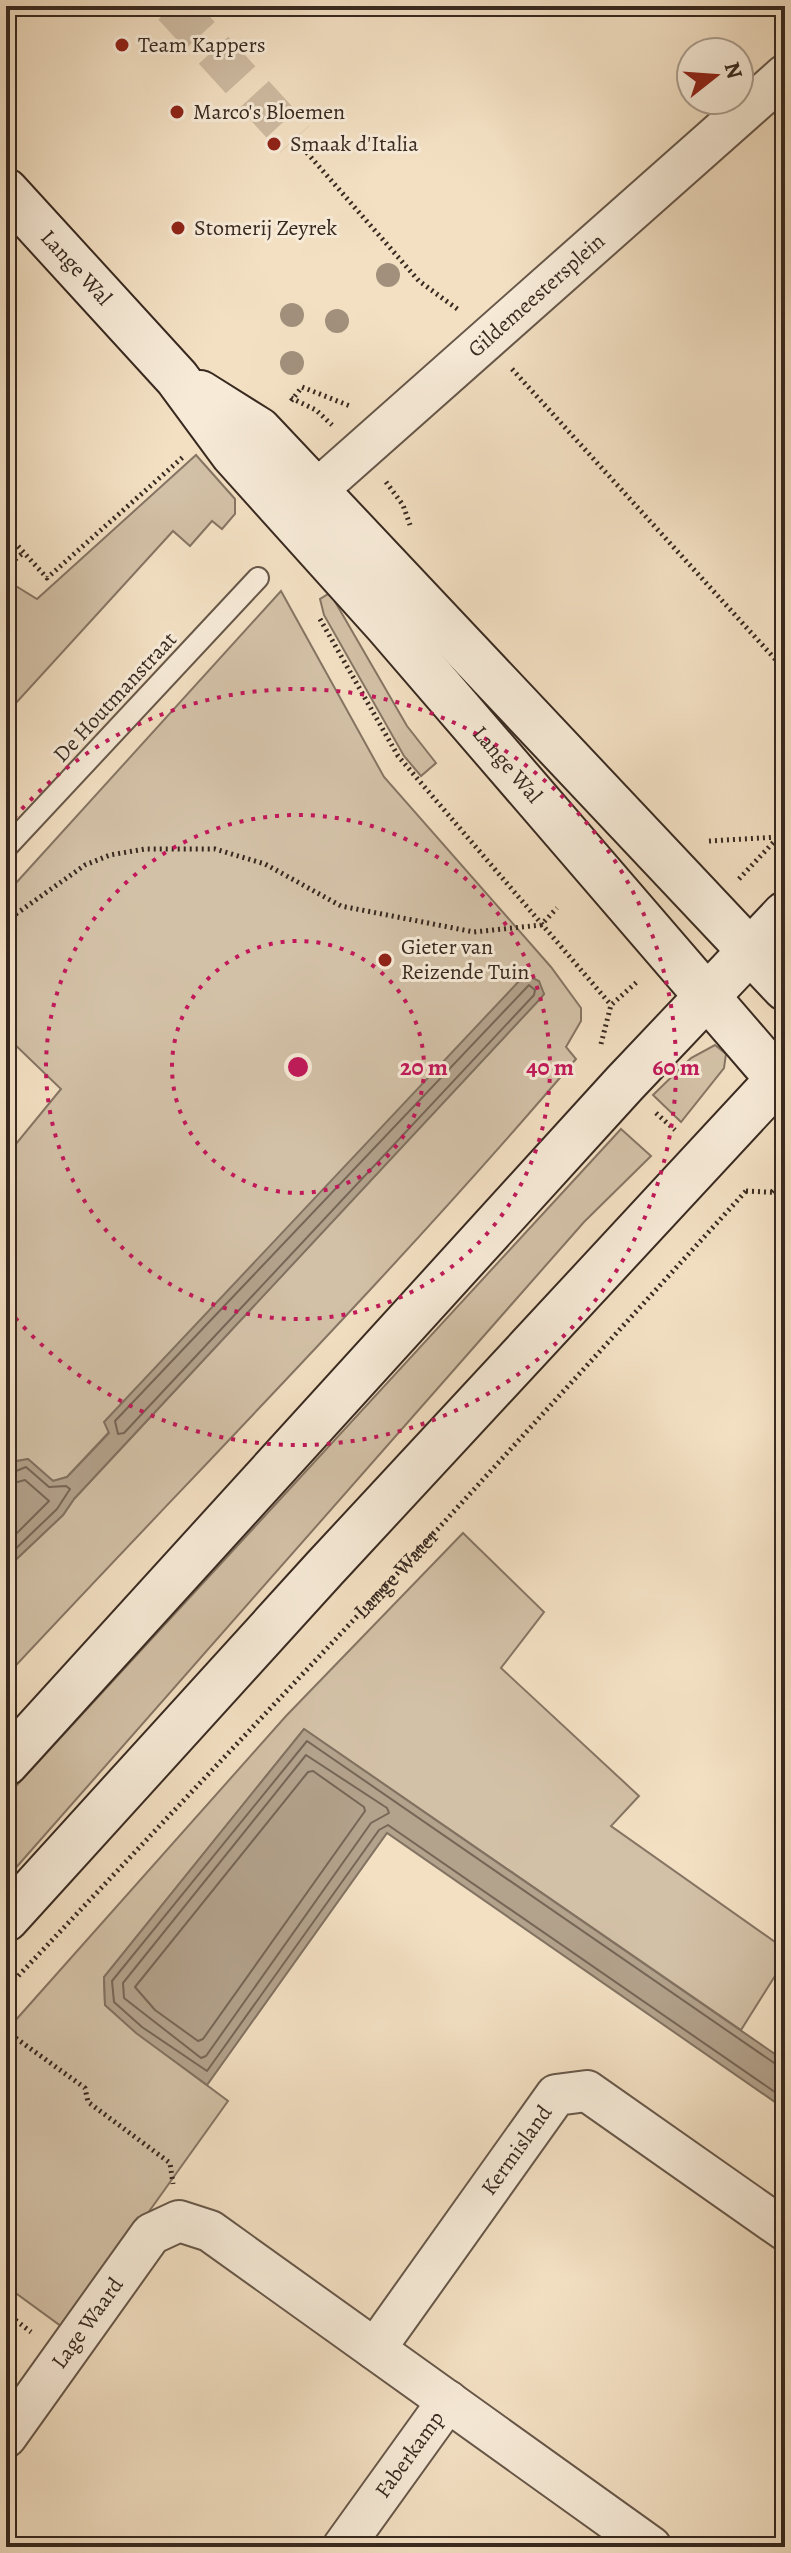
<svg xmlns="http://www.w3.org/2000/svg" width="791" height="2553" font-family="Alegreya,serif">
<rect width="100%" height="100%" fill="#f3e0c3"/>
<filter id="stains"><feTurbulence type="fractalNoise" baseFrequency=".0025" numOctaves="4"/><feColorMatrix values="0 0 0 0 .2 0 0 0 0 .09 0 0 0 0 .02 0 0 0 .5 -.17"/></filter>
<radialGradient id="worn" r=".72"><stop offset=".6" stop-color="#630" stop-opacity="0"/><stop offset="1" stop-color="#630" stop-opacity=".3"/></radialGradient>
<!-- green -->
<g fill="#d3c1a7" stroke="#867564" stroke-width="2">
<polygon points="196,455 235,499 235,514 222,529 212,521 190,546 173,531 6,714 6,580 37,599"/>
<path d="M281 591 384 777 551 967 581 1008V1021L566 1047 576 1059C394 1273 197 1471 6 1676V1569L63 1515 74 1499 544 994 534 978 67 1477 53 1481 28 1459 17 1461 6 1470V1156L61 1089 6 1036V894Z"/>
<polygon points="330,593 407,726 436,763 421,776 404,756 324,615 320,599"/>
<polygon points="715,1045 726,1054 724,1068 681,1122 653,1095 691,1058"/>
<polygon points="621,1129 651,1156 584,1222 6,1879 6,1797"/>
<polygon points="463,1533 544,1612 501,1668 639,1796 611,1826 785,1949 785,1960 741,2030 304,1729 104,1977 105,2005 137,2033 228,2101 65,2329 6,2286 6,2031 286,1716"/>
</g>
<!-- water -->
<g fill="#b3a28c" stroke="#827261" stroke-width="2">
<polygon points="528,976 539,981 544,994 540,999 74,1499 63,1515 6,1569 6,1470 17,1461 28,1459 53,1481 67,1477 109,1433 104,1422 521,979"/>
<polygon points="304,1729 785,2061 785,2109 387,1833 207,2085 136,2033 105,2005 104,1977"/>
</g>
<g fill="none" stroke-linecap="round" stroke-linejoin="round">
<!-- shore -->
<g stroke="#766656" stroke-width="2">
<polygon points="529,985 535,990 534,995 124,1433 118,1434 115,1421"/>
<polyline points="6,1475 26,1467 49,1487 66,1486 70,1489 57,1509 6,1558"/>
<polyline points="6,1485 25,1480 49,1501 6,1544"/>
<polygon points="306,1755 387,1808 389,1813 371,1823 206,2056 201,2058 124,1998 123,1983"/>
<polygon points="313,1771 364,1807 365,1811 203,2039 198,2041 155,2010 135,1987 308,1772"/>
<polyline points="785,2067 777,2065 307,1741 112,1981 114,2002 142,2027 207,2071 379,1830 388,1825 785,2099"/>
</g>
<!-- street-tunnel -->
<polyline stroke="#cebba2" stroke-width="40" stroke-dasharray="40 20" stroke-linecap="butt" points="173,6 295,139"/>
<!-- lane casing -->
<g stroke="#675749" stroke-width="24">
<polyline id="lane" points="6,848 258,578"/>
</g>
<!-- street casing -->
<g stroke="#675749" stroke-width="44">
<g id="street">
<path id="s2" d="M291 513 785 75"/>
<path id="s3" d="M375 2349 556 2095 587 2091 785 2230"/>
<path id="s4" d="M6 2437 151 2234 179 2221 210 2231 651 2547"/>
<path id="s5" d="M343 2547 448 2401"/>
</g>
</g>
<!-- secondary casing -->
<g stroke="#382920" stroke-width="48">
<g id="secondary">
<path id="s6" d="M6 191 177 378 233 454 386 624 785 1087"/>
<polyline points="200,393 259,430 785,988"/>
<polyline points="6,1763 624,1084 785,914"/>
<polyline points="6,1919 324,1569 785,1072"/>
</g>
</g>
<!-- path -->
<g stroke="#382920" stroke-width="5" stroke-dasharray="2 4" stroke-linecap="butt">
<polyline points="295,139 419,281 460,311"/>
<polyline points="512,369 785,670"/>
<polyline points="291,398 316,410 332,425"/>
<polyline points="291,401 302,387 350,406"/>
<polyline points="386,482 403,505 410,525"/>
<polyline points="6,533 47,578 183,457"/>
<polyline points="6,567 23,553"/>
<polyline points="320,619 398,756 611,1005"/>
<polyline points="709,841 778,837 785,843"/>
<polyline points="739,879 785,830"/>
<polyline points="6,921 85,865 110,855 145,849 215,849 265,864 341,906 474,932 541,925 557,908"/>
<polyline points="601,1044 611,1005 639,980"/>
<polyline points="656,1113 675,1130"/>
<polyline points="746,1191 785,1193"/>
<polyline points="772,1192 785,1177"/>
<path id="s1" d="M6 1989 395 1576 746 1191"/>
<polyline points="6,2031 85,2088 88,2102 170,2163 173,2184"/>
<polyline points="6,2313 31,2332"/>
</g>
<!-- lane -->
<use href="#lane" stroke="#f7ebd8" stroke-width="20"/>
<!-- street -->
<use href="#street" stroke="#f7ebd8" stroke-width="40"/>
<!-- secondary -->
<use href="#secondary" stroke="#f7ebd8" stroke-width="44"/>
</g>
<!-- trees -->
<g fill="#a2907c">
<circle cx="388" cy="275" r="12"/>
<circle cx="292" cy="315" r="12"/>
<circle cx="337" cy="321" r="12"/>
<circle cx="292" cy="363" r="12"/>
</g>
<!-- distance rings -->
<g fill="none" stroke="#c2185b" stroke-width="4" stroke-dasharray="4 8">
<circle cx="298" cy="1067" r="126"/>
<circle cx="298" cy="1067" r="252"/>
<path d="M6 827A378 378 0 1 1 6 1307"/>
</g>
<!-- markers -->
<g fill="#8f2418" stroke="#f7ebd8" stroke-width="3">
<circle cx="122" cy="45" r="8"/>
<circle cx="177" cy="112" r="8"/>
<circle cx="274" cy="144" r="8"/>
<circle cx="178" cy="228" r="8"/>
<circle cx="385" cy="960" r="8"/>
</g>
<g text-anchor="middle" dominant-baseline="central" stroke-width="6" stroke-linejoin="round" paint-order="stroke">
<!-- poi labels -->
<g font-size="22" fill="#382920" stroke="#f7ebd8" text-anchor="start">
<text x="138" y="45">Team Kappers</text>
<text x="193" y="112">Marco's Bloemen</text>
<text x="290" y="144">Smaak d'Italia</text>
<text x="194" y="228">Stomerij Zeyrek</text>
<text x="401" y="947">Gieter van<tspan x="401" dy="25">Reizende Tuin</tspan></text>
</g>
<!-- street labels -->
<g font-size="22" fill="#382920" stroke="#f7ebd8">
<text stroke="none"><textPath href="#s6" startOffset="104">Lange Wal</textPath></text>
<text stroke="none"><textPath href="#s2" startOffset="328">Gildemeestersplein</textPath></text>
<text transform="translate(115 697) rotate(-47)">De Houtmanstraat</text>
<text stroke="none"><textPath href="#s6" startOffset="762">Lange Wal</textPath></text>
<text stroke="none"><textPath href="#s1" startOffset="570">Lange Water</textPath></text>
<text stroke="none"><textPath href="#s3" startOffset="244">Kermisland</textPath></text>
<text stroke="none"><textPath href="#s4" startOffset="140">Lage Waard</textPath></text>
<text stroke="none"><textPath href="#s5" startOffset="114">Faberkamp</textPath></text>
</g>
</g>
<circle cx="298" cy="1067" r="12" fill="#c2185b" stroke="#f7ebd8" stroke-width="4"/>
<g font-size="24" text-anchor="middle" font-weight="bold" fill="#c2185b" stroke="#f7ebd8" stroke-width="6" stroke-linejoin="round" paint-order="stroke">
<text x="424" y="1075">20 m</text>
<text x="550" y="1075">40 m</text>
<text x="676" y="1075">60 m</text>
</g>
<!-- margin -->
<rect width="791" height="2553" fill="none" stroke="#f3e0c3" stroke-width="32"/>
<rect x="8" y="8" width="775" height="2537" fill="none" stroke="#382920" stroke-width="4"/>
<rect x="16" y="16" width="759" height="2521" fill="none" stroke="#382920" stroke-width="2"/>
<!-- north arrow -->
<g transform="translate(715 76) rotate(73)"><circle r="38" fill="#f7ebd8" stroke="#ab9d8e" stroke-width="2"/>
<path d="M0-6L14 30L0 20L-14 30Z" fill="#8f2418"/>
<text y="-12" font-size="22" font-weight="bold" text-anchor="middle" fill="#382920">N</text>
</g>
<rect width="100%" height="100%" filter="url(#stains)"/>
<rect width="100%" height="100%" fill="url(#worn)"/>
</svg>
